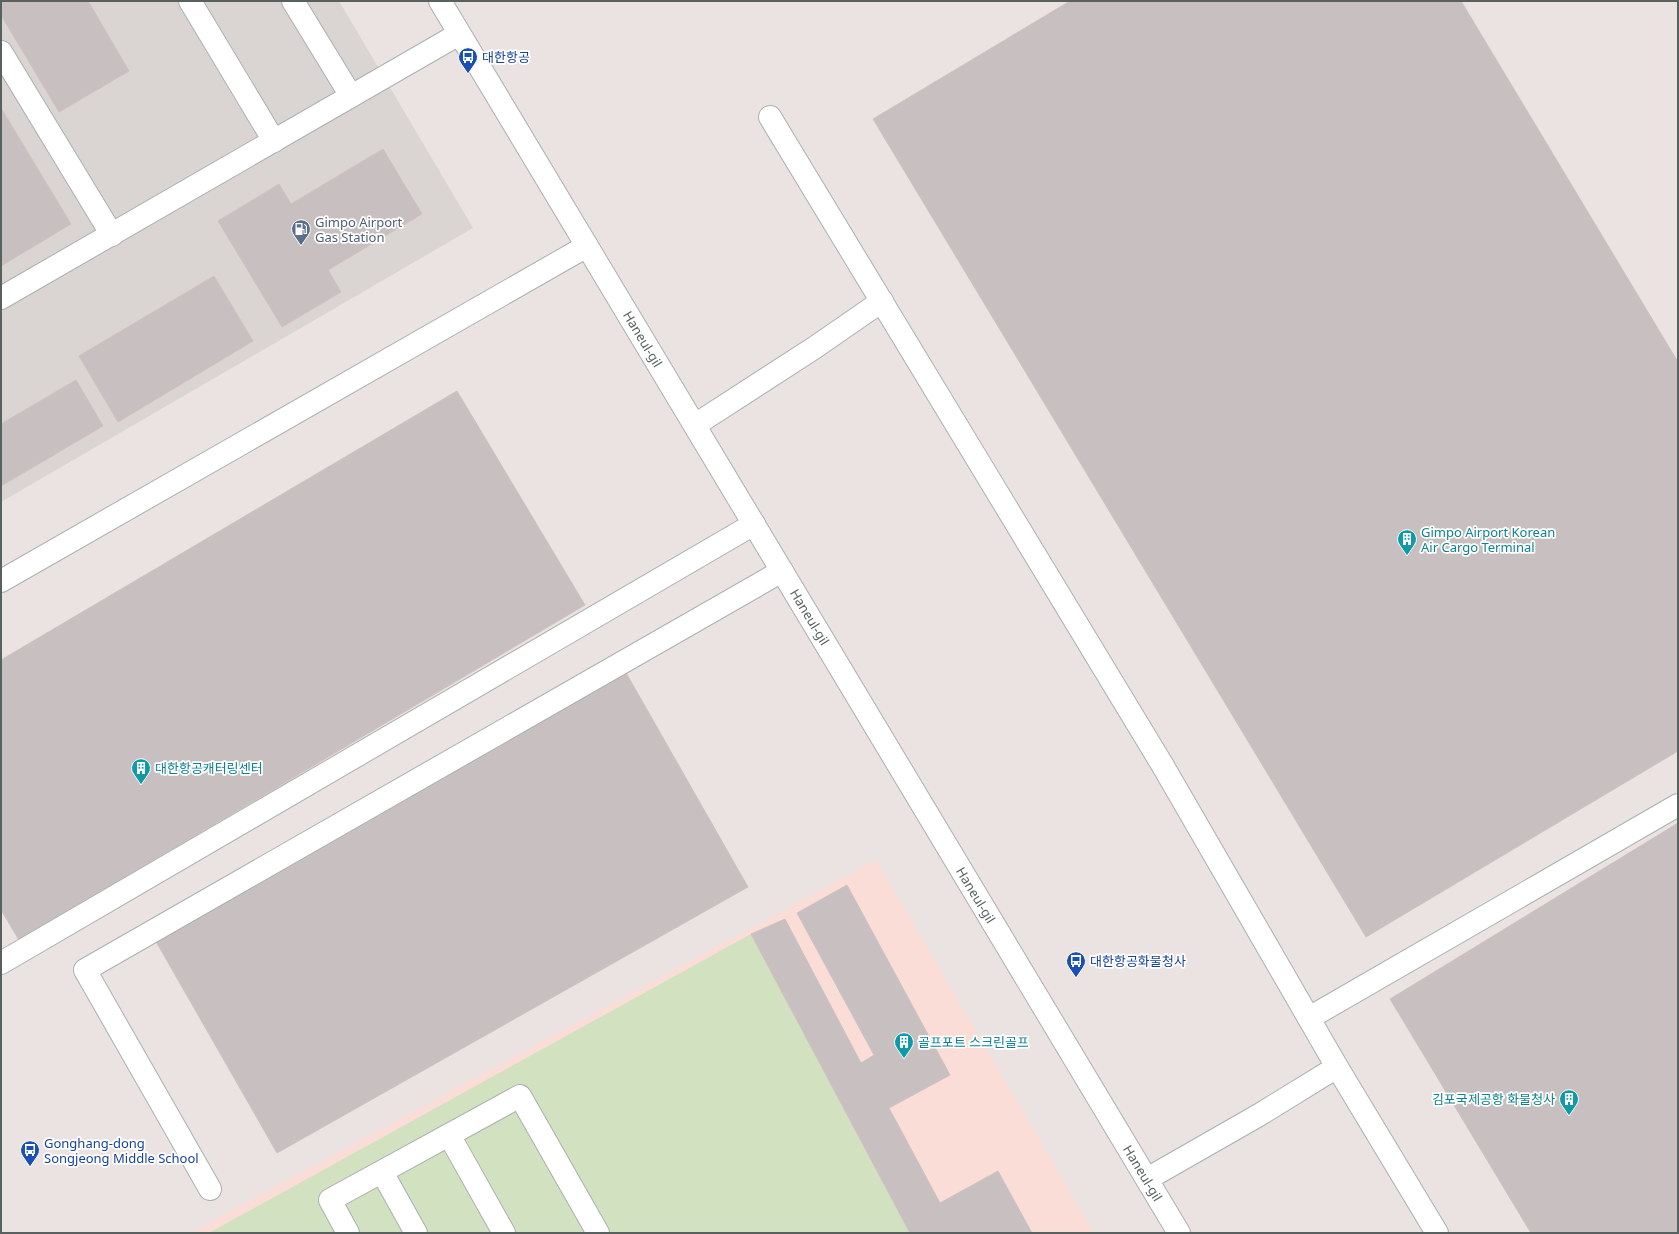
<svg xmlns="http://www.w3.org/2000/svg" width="1679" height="1234" font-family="'Noto Sans','Noto Sans KR',sans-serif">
<rect width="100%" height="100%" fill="#ebe3e1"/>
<!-- commercial -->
<polygon fill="#faddd6" points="876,860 1094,1233 190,1233"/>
<!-- industrial -->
<polygon fill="#dad4d3" points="1,1 339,1 473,228 1,502"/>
<!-- green -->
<polygon fill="#d2e1bf" points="751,934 910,1233 209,1233"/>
<!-- building -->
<g fill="#c8c0c0" stroke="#cfc1c0">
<polygon points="1,1 88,1 129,71 59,112 1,15"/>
<polygon points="1070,1 1461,1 1678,362 1678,751 1366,937 873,119"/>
<polygon points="1,108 71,224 1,266"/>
<polygon points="383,149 422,214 328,270 341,292 282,327 218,221 279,184 291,204"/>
<polygon points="214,276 253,341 118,422 79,356"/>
<polygon points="76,380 103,426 1,486 1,424"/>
<polygon points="457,391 585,605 19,940 1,910 1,660"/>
<polygon points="625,671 748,887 277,1153 154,938"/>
<polygon points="1678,823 1678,1233 1531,1233 1390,999"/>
<polygon points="847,885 950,1075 889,1108 940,1203 998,1171 1032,1233 910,1233 751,934 785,919 861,1063 874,1055 797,913"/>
</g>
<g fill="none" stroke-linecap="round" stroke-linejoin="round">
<!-- minor casing -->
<g stroke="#aab0b0" stroke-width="24">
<g id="minor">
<polyline points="190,1 274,141"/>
<polyline points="293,1 351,96"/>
<polyline points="440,1 1179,1233"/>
<polyline points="1,52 112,235"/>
<polyline points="770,117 1163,766 1337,1067 1437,1233"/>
<polyline points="1,298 459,34"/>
<polyline points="695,425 814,348 882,301"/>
<polyline points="1,581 587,246"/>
<polyline points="1,963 754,524"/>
<polyline points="1309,1018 1678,805"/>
<polyline points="449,1135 504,1233"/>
<polyline points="382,1172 416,1233"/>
<polyline points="1147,1179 1259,1115 1337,1067"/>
<polyline points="210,1189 85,970 782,571"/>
<polyline points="348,1233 330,1200 520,1096 598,1233"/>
</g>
</g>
<!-- minor -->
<use href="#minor" stroke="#fff" stroke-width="22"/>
</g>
<!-- icons -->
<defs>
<g id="bus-pin" transform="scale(1)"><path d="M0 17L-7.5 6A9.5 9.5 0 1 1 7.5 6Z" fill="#1a4fb4" stroke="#fff"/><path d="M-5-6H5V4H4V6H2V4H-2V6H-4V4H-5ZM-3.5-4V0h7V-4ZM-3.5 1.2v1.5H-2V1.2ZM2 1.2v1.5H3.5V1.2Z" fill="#fff"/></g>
<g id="fuel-pin" transform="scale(1)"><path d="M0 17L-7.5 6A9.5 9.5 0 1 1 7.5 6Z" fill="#5c6f8a" stroke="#fff"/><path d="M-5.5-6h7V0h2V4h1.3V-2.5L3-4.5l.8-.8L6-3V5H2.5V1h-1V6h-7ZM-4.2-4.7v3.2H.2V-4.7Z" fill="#fff"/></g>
<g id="building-pin" transform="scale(1)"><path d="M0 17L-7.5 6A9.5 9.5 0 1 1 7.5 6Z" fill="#0f9aa8" stroke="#fff"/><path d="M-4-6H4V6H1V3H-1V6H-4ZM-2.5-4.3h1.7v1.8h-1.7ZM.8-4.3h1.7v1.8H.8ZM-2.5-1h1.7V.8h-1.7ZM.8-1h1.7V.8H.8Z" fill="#fff"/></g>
</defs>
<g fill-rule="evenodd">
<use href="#bus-pin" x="468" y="57"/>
<use href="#fuel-pin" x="301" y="229"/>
<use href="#building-pin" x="1407" y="539"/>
<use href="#building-pin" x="141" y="768"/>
<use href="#bus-pin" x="1076" y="961"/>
<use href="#building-pin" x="904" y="1042"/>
<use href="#building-pin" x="1569" y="1099"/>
<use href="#bus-pin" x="30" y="1150"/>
</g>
<g text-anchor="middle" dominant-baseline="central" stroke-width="3.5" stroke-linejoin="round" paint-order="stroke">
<!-- transit labels -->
<g font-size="13" fill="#164399" stroke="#fff" text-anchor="start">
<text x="482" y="57">대한항공</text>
<text x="1090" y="961">대한항공화물청사</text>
<text x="44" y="1143">Gonghang-dong<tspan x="44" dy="15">Songjeong Middle School</tspan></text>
</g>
<!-- service labels -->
<g font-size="13" fill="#4e5e75" stroke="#fff" text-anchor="start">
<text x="315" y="222">Gimpo Airport<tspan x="315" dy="15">Gas Station</tspan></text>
</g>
<!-- street labels -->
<g font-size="13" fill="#596060" stroke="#fff">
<text transform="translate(643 339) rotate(59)">Haneul-gil</text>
<text transform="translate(810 617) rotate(59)">Haneul-gil</text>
<text transform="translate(976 895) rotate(59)">Haneul-gil</text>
<text transform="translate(1143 1173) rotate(59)">Haneul-gil</text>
</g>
<!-- culture labels -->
<g font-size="13" fill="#0d838f" stroke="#fff" text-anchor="start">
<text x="1421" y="532">Gimpo Airport Korean<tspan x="1421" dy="15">Air Cargo Terminal</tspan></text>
<text x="155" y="768">대한항공캐터링센터</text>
<text x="918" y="1042">골프포트 스크린골프</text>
<text x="1555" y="1099" text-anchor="end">김포국제공항 화물청사</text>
</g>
</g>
<!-- border -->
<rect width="1679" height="1234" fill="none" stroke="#596060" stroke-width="4"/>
</svg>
